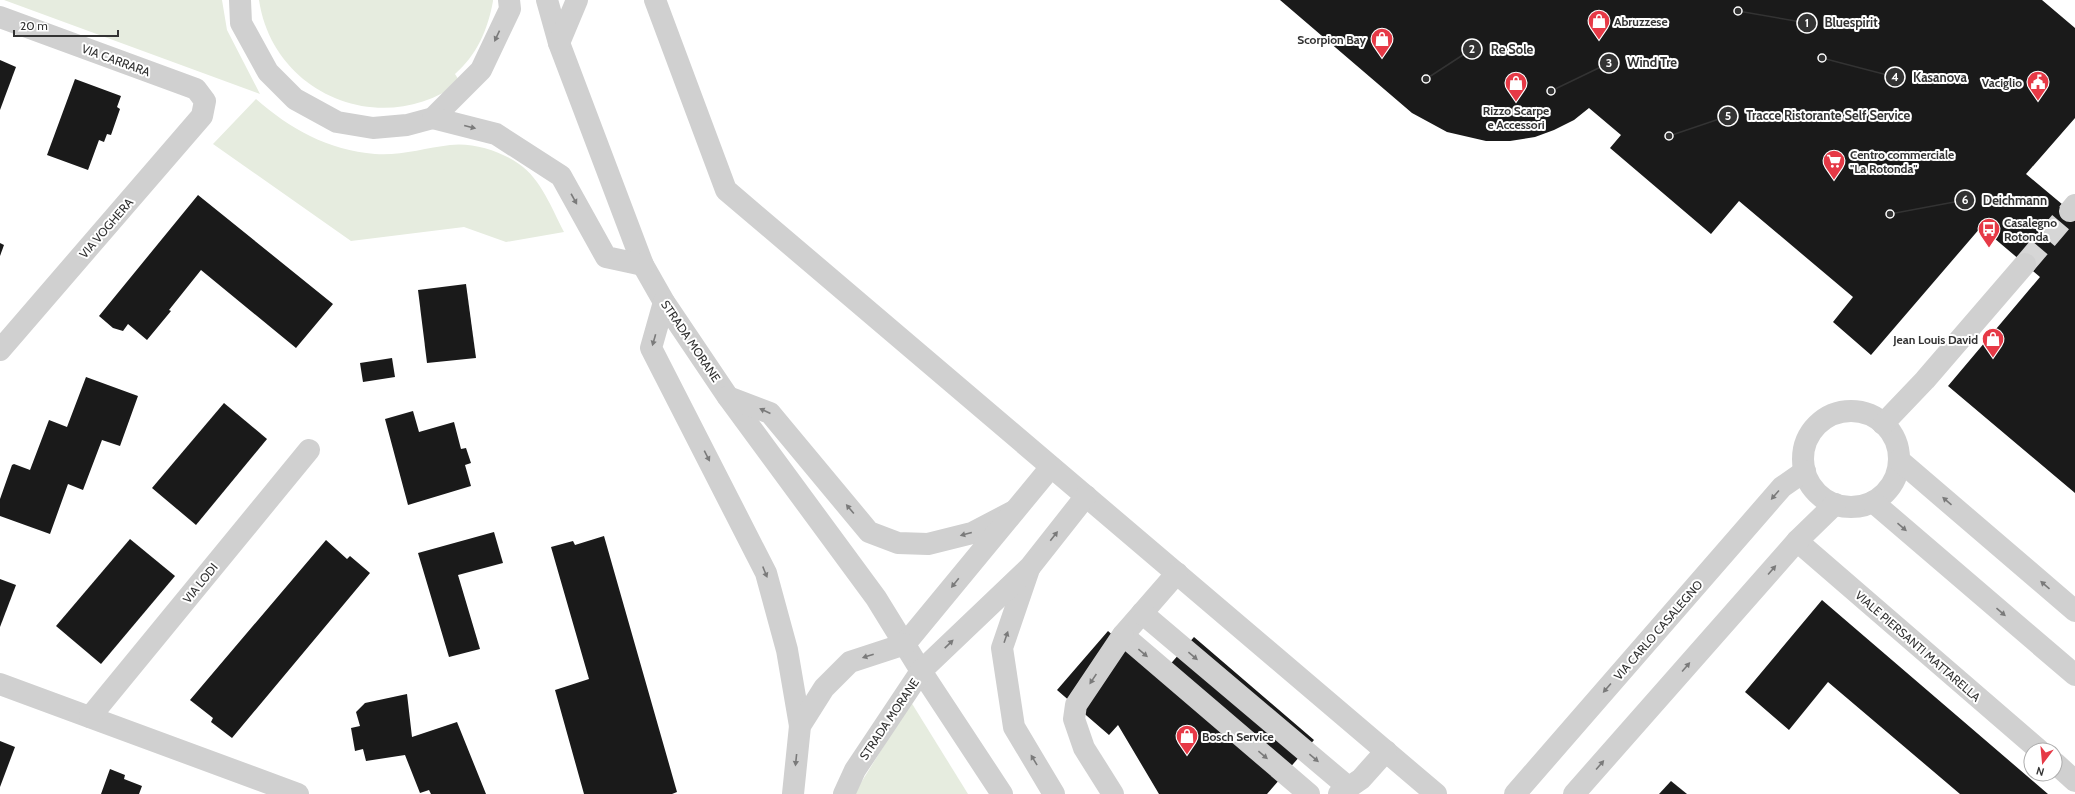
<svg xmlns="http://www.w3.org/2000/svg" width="2075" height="794" font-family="Cabin,sans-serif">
<rect width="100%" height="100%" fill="#fff"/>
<!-- green -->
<g fill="#e6ecdf">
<polygon points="4,0 222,0 227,30 260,94"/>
<path d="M259 0H493V1C488 29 477 55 455 74L460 82C383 140 273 95 259 0Z"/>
<path d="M256 99C290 129 328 150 375 154 400 156 425 148 450 145 472 142 501 151 519 164 541 179 552 209 564 232L506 242 464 227 351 241 213 144Z"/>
<polygon points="911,702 968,794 854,794"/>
</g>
<!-- building -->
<g fill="#1a1a1a">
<polygon points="1280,0 2042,0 2075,28 2075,118 2026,174 2075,215 2075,493 1948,386 2040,277 1981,227 1871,355 1833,322 1853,297 1739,201 1711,234 1610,148 1621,135 1589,108 1574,120 1554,130 1535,137 1510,141 1486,141 1447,132 1412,113"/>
<polygon points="0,60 16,67 0,110"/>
<polygon points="75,79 121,96 117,107 120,109 111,135 107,134 104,142 99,140 88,170 47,155"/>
<polygon points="198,195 333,304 296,348 201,270 169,310 171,311 147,340 128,324 123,331 113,328 99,316"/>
<polygon points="0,243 4,245 0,256"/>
<polygon points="466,284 476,358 427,363 418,290"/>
<polygon points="392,358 395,377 363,382 360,363"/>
<polygon points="86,377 138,396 120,446 102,440 83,490 68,484 50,534 0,516 0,499 12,465 14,464 30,470 49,420 67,427"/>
<polygon points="224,403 267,439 196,525 152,488"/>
<polygon points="413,411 419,432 454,422 461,449 466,448 471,463 465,465 471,486 408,505 385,419"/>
<polygon points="494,532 503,563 458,575 480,649 449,657 418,553"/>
<polygon points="604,536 677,792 672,794 584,794 555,690 589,679 551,547 573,541 575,545"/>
<polygon points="130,539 175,576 101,664 56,626"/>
<polygon points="326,540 347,559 350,556 370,573 232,738 211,722 213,718 190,700"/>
<polygon points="0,579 16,585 0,627"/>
<polygon points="1822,600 2048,794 1960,794 1828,682 1789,730 1745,692"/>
<polygon points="1108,631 1160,676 1194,637 1314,740 1267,794 1159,794 1118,725 1109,735 1057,690"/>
<polygon points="407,694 412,737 457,722 486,794 431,794 429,790 420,793 405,755 366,761 363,749 355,751 351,728 360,726 356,712 365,703"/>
<polygon points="0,741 15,747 0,787"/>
<polygon points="110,769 125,775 124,779 142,786 139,794 101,794"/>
<polygon points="1671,781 1687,794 1659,794"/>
</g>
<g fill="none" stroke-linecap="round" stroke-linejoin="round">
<!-- minor-tunnel -->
<polyline stroke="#d6d6d6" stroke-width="22" stroke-dasharray="22 11" stroke-linecap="butt" points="2025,264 2070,211"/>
<!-- minor -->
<g stroke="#d0d0d0" stroke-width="22">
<polyline points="240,0 241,23 268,72 295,99 337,122 373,128 407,125 433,118 481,70 510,9 509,0"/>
<polyline points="547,0 559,43 643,265 664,302 728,397 876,598 921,671 1002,794"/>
<polyline points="655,0 726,190 1436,794"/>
<polyline points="0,17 196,89 205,101 202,116 0,350"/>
<polyline points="559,43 577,0"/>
<polyline points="433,118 496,134 561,176 606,257 643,265"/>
<polyline points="2070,211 2075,205"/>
<polyline points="664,302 651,348 766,573 787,650 800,726"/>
<polyline points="728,397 770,413 869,532 898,543 928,544 972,533 1014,511"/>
<circle cx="1851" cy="459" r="48"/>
<polyline points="1883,424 1925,380 2025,264"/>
<polyline points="1899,460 2075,611"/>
<polyline points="1873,502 2075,675"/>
<polyline points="1797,541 2039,750"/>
<polyline points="1029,569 1002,648 1014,727 1054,794"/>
<polyline points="1177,573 1123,635 1309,794"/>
<polyline points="1142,613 1348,787"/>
<polyline points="905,644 1051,467"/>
<polyline points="0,684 298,794"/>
<polyline points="90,717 309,450"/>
<polyline points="2055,763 2075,781"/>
<polyline points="793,794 800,726 824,688 850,662 905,644"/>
<polyline points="844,794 855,770 921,671 1030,567 1086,496"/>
<polyline points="1113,794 1084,748 1074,719 1076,705 1123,635"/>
<polyline points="1339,794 1361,779 1386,751"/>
<polyline points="1515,794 1782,487 1805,471"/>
<polyline points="1574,794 1797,541 1835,504"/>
</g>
</g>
<!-- one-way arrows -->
<defs><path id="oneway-solid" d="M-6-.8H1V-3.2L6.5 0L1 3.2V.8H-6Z"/></defs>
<g fill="#7a7a7a">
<use href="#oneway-solid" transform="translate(497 36) rotate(115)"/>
<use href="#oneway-solid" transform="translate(470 127) rotate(14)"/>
<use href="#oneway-solid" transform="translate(574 199) rotate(61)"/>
<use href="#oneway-solid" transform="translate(654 340) rotate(106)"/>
<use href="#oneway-solid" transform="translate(765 411) rotate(-155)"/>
<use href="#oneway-solid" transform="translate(707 456) rotate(63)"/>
<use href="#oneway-solid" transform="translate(1775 495) rotate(131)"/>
<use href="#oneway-solid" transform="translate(1947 501) rotate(-139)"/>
<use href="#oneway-solid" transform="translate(850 509) rotate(-130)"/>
<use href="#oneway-solid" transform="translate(1902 527) rotate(41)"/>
<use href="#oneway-solid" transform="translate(966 534) rotate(165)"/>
<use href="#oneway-solid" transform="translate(1054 536) rotate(-52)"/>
<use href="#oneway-solid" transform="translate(1772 570) rotate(-49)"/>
<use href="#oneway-solid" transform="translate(765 572) rotate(68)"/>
<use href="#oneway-solid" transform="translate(955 583) rotate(129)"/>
<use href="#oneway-solid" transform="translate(2045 585) rotate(-139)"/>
<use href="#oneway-solid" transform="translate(2001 612) rotate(41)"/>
<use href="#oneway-solid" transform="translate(1006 637) rotate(-71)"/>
<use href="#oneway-solid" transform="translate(949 644) rotate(-44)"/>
<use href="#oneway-solid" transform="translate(1143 653) rotate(40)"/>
<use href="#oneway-solid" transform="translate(868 656) rotate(162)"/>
<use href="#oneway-solid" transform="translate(1193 656) rotate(40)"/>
<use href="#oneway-solid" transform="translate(1686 667) rotate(-49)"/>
<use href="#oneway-solid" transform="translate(1093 679) rotate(124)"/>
<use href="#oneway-solid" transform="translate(1607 688) rotate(131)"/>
<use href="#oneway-solid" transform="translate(1263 755) rotate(40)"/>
<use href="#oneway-solid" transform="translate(1314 758) rotate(40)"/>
<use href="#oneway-solid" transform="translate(796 760) rotate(96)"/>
<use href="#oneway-solid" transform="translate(1034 760) rotate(-121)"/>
<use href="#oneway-solid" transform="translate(1600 765) rotate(-49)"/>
</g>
<!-- icons -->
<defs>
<g id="shop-pin" transform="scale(1.15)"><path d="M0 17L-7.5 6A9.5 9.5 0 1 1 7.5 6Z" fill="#e63946" stroke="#fff"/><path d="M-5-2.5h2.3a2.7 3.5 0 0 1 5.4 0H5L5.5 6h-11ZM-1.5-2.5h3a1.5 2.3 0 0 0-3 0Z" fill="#fff"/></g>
<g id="civic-pin" transform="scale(1.15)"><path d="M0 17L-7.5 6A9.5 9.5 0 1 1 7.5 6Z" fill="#e63946" stroke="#fff"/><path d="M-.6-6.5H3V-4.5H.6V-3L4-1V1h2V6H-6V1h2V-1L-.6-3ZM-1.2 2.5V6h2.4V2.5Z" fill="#fff"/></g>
<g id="supermarket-pin" transform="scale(1.15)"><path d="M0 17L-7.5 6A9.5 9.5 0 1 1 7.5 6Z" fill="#e63946" stroke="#fff"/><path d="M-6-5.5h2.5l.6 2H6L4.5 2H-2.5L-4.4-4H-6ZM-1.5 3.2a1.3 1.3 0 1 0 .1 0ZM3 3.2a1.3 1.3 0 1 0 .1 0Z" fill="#fff"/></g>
<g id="bus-pin" transform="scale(1.15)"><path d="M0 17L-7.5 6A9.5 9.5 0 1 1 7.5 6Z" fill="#e63946" stroke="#fff"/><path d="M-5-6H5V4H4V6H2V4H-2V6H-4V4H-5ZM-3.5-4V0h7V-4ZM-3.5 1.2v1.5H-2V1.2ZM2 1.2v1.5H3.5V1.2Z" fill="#fff"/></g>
</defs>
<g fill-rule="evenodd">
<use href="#shop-pin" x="1599" y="21"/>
<use href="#shop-pin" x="1382" y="39"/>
<use href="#civic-pin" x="2038" y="82"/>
<use href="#shop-pin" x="1516" y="83"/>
<use href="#supermarket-pin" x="1834" y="161"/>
<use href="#bus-pin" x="1989" y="229"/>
<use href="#shop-pin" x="1993" y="339"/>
<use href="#shop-pin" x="1187" y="736"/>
</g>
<g text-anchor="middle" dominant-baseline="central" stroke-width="4" stroke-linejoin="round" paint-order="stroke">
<!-- poi labels -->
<g font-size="12" font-weight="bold" fill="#333" stroke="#fff" text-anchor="start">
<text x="1614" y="21">Abruzzese</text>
<text x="1366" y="39" text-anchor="end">Scorpion Bay</text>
<text x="2022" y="82" text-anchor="end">Vaciglio</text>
<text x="1516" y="110" text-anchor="middle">Rizzo Scarpe<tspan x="1516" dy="14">e Accessori</tspan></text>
<text x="1850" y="154">Centro commerciale<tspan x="1850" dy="14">"La Rotonda"</tspan></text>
<text x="2004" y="222">Casalegno<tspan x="2004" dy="14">Rotonda</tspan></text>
<text x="1978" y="339" text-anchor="end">Jean Louis David</text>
<text x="1202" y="736">Bosch Service</text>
</g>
<!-- street labels -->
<g font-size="12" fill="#333" stroke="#fff">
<text transform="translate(116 60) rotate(20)">VIA CARRARA</text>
<text transform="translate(106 228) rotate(-49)">VIA VOGHERA</text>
<text transform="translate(691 341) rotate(56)">STRADA MORANE</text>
<text transform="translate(200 583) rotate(-51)">VIA LODI</text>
<text transform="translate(1658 630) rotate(-49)">VIA CARLO CASALEGNO</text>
<text transform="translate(1918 646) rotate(41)">VIALE PIERSANTI MATTARELLA</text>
<text transform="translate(889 719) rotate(-56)">STRADA MORANE</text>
</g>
</g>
<!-- callouts -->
<path fill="none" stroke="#333" stroke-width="1.5" d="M1738 11L1807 23M1426 79L1472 49M1551 91L1609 63M1822 58L1895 77M1669 136L1728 116M1890 214L1965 200"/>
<g fill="#333" stroke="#fff" stroke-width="1.5">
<circle cx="1738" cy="11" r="4"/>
<circle cx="1426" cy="79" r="4"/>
<circle cx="1551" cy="91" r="4"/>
<circle cx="1822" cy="58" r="4"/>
<circle cx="1669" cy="136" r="4"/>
<circle cx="1890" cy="214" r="4"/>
<circle cx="1807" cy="23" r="10"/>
<circle cx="1472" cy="49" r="10"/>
<circle cx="1609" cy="63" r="10"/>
<circle cx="1895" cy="77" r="10"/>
<circle cx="1728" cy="116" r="10"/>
<circle cx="1965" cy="200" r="10"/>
</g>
<g font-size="12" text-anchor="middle" font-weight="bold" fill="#fff">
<text x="1807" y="27">1</text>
<text x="1472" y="53">2</text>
<text x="1609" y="67">3</text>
<text x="1895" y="81">4</text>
<text x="1728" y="120">5</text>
<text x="1965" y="204">6</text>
</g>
<g font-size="13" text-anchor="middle" font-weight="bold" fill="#333" stroke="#fff" stroke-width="4" stroke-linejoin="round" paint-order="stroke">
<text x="1851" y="27">Bluespirit</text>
<text x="1512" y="54">Re Sole</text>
<text x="1652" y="67">Wind Tre</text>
<text x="1940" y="82">Kasanova</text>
<text x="1828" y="120">Tracce Ristorante Self Service</text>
<text x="2015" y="205">Deichmann</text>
</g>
<!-- north arrow -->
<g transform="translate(2043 762) rotate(196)"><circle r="19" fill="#ffffff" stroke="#adadad"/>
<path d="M0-3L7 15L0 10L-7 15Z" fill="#e63946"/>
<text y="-6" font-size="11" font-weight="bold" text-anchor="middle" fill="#333333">N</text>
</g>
<!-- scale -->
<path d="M14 30v6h104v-6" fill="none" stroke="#333333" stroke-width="2"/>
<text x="20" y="30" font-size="12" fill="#333333" stroke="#ffffff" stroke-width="3" paint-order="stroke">20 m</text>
</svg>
